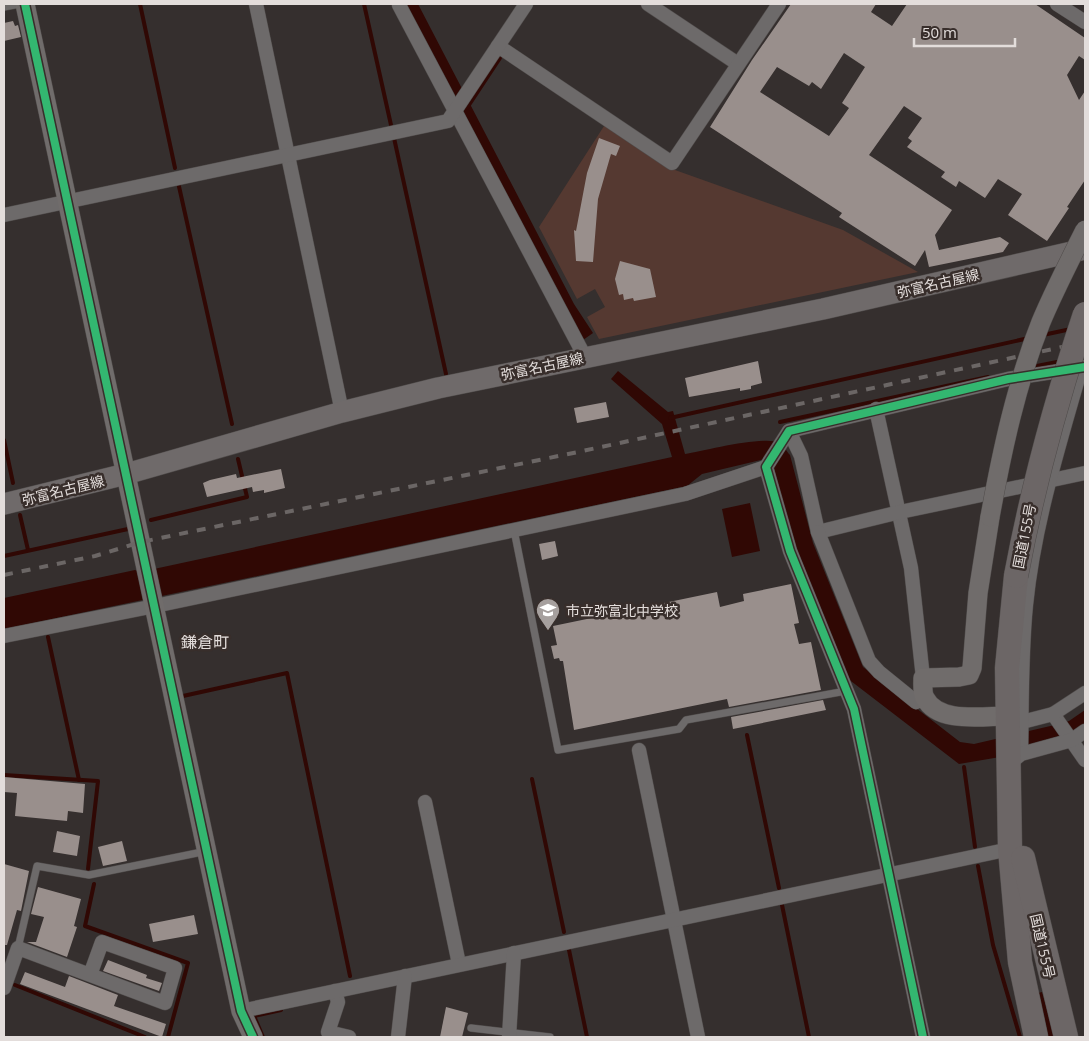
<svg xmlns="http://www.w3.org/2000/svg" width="1089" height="1041" font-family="'Open Sans','Noto Sans JP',sans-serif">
<rect width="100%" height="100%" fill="#352f2e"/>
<!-- green -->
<polygon fill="#553931" points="606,123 675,170 843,230 918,272 599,339 587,317 605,307 595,289 577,299 539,227"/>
<!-- water -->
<g fill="#300804">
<polygon points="406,4 418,4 574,304 593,333 583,340"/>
<path d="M618 371 668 412 673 411 685 454C704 451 764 435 780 443 784 445 786 451 790 455L813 543 863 667 960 742 974 744 1059 724 1069 721 1085 710V725L1075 731 1006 756 959 764 847 678 794 547 773 464 765 459 702 474 687 486 4 629V598L135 570 140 572 672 457 662 424 611 379Z"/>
<polygon points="750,503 760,551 732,557 722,509"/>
<polygon points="1042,992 1055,1037 1047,1037 1034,994"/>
</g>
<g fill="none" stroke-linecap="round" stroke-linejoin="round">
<!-- stream -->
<g stroke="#300804" stroke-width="4">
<polyline points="140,4 175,168"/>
<polyline points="364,4 391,125"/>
<polyline points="467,108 500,58"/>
<polyline points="394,138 446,374"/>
<polyline points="178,182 232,424"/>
<polyline points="1043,335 1071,329"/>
<polyline points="1032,367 1062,361"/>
<polyline points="670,418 1029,338"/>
<polyline points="780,422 988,377"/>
<polyline points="4,440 13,483"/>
<polyline points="20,515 28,550"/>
<polyline points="151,520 247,497 238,459"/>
<polyline points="4,556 128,529"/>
<polyline points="48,637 79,780"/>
<polyline points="183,696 287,673 350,976"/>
<polyline points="747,735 779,888"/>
<polyline points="964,767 975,847"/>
<polyline points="4,775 98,781 88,869"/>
<polyline points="532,779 564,932"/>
<polyline points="978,866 993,945 1020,1037"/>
<polyline points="94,884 85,926 188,963 168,1037"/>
<polyline points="782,905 809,1037"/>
<polyline points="569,950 587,1037"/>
<polyline points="15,985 145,1037"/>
<polyline points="263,1037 254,1016 281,1010"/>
</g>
</g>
<!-- building -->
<g fill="#998f8c" fill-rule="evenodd">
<path d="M791 4H876L871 12 892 26 907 4H1035L1085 38V60L1079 56 1067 75 1079 100 1085 91V180L1067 207 1069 208 1047 241 1008 215 1022 194 998 179 985 198 959 181 956 187 941 177 945 172 907 147 912 141 908 138 922 118 904 106 869 155 952 210 935 235 939 250 1000 237 1009 243 1003 252 929 267 925 250 915 266 839 217 842 213 710 127 752 60ZM844 53 865 67 842 103 849 108 829 136 760 92 777 67 809 86 812 82 821 89Z"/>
<polygon points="13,21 15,26 18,25 21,37 4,41 4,23"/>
<polygon points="599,138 620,146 616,156 611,154 598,199 593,262 576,261 574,230 576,231 587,173"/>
<polygon points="620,261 650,269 656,297 634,301 633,298 624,300 623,294 619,295 615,279"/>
<polygon points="758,361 762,383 751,386 751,389 740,391 740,388 689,397 685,378"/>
<polygon points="606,402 609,417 577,423 574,408"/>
<polygon points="281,469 285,488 264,493 264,490 253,492 252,487 207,497 203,483 210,480 236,474 237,478"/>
<polygon points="555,541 558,556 542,560 539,544"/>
<polygon points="791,584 799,623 794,624 799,644 811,642 821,690 729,707 727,699 574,730 563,661 560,661 559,658 554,659 551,646 557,645 553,626 717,592 720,607 744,601 743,594"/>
<polygon points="823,700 826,710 733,729 731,717"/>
<polygon points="4,777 85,784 83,813 68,811 67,821 15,816 17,793 4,792"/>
<polygon points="57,831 80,836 77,856 53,852"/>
<polygon points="122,841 127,861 103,866 98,847"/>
<polygon points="4,864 29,871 21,911 17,910 7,945 4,945"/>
<polygon points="38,887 81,899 74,926 77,927 67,957 27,942 36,942 44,917 31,914"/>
<polygon points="194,915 198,934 153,942 149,924"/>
<polygon points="108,960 147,975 146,978 162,983 159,991 103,971"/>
<polygon points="25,972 65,987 69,976 118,995 114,1006 166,1024 162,1037 20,984"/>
<polygon points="446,1007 468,1013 462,1037 440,1037"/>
</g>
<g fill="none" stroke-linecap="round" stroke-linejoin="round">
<!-- lane casing -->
<g stroke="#504c4b" stroke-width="8">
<g id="lane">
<polyline points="4,7 20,4"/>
<polyline points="514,530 558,750 679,729 686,720 846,691"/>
<polyline points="18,948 37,866 89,875 207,851"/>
<polyline points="471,1028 550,1037"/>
</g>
</g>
<!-- street casing -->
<g stroke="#504c4b" stroke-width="15">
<g id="street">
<polyline points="256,4 342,412"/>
<polyline points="648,4 738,64"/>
<polyline points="1057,4 1085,22"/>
<polyline points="399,5 585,357"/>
<polyline points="498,46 672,163 779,4"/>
<polyline points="4,215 448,121 526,4"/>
<polyline points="876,409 911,568 923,678"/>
<polyline points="789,431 801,456 818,532 900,512 1085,473"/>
<polyline points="818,532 869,661 879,672 916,702 924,697"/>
<polyline points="4,636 155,606 685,494 766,467"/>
<polyline points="1053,714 1085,760"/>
<polyline points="1022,722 1053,714 1085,693"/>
<polyline points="639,750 698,1037"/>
<path d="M1021 754C1022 704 1021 655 1026 605 1034 524 1059 446 1081 368"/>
<polyline points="1015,759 1021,754 1072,740 1085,731"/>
<polyline points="425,802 459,964"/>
<polyline points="4,988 18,948 165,1003 175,968 102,942 90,975"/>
<polyline points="335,991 338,1002 328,1032 349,1037"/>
<polyline points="241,1011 1010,849"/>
<polyline points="398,1037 405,976"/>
<polyline points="509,1037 514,953"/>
<polyline points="923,1037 854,709 790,551 766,467 789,431 1008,379 1085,367"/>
</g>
</g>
<!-- secondary casing -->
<g stroke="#504c4b" stroke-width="20">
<g id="secondary">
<polyline points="25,4 241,1011 253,1037"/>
<path d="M990 517 978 593 972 668 969 675 959 677 923 678C923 684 922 693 925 698 938 724 983 716 1007 716"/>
</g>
</g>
<!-- primary casing -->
<g stroke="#504c4b" stroke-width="22">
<polyline id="primary" points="4,504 126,474 342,412 438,388 823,309 1085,249"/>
</g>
<!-- highway casing -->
<g stroke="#504c4b" stroke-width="25">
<g id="highway">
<polyline points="1016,576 1007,668 1010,849 1020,962 1036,1037"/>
<polyline points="1023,858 1066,1037"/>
</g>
</g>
<!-- lane -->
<use href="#lane" stroke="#6d6a6a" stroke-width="7"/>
<!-- street -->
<use href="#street" stroke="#6d6a6a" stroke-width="14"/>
<!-- secondary -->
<use href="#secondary" stroke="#706c6b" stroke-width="19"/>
<!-- primary -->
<use href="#primary" stroke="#6f6a6a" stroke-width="21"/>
<!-- highway -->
<use href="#highway" stroke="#6c6666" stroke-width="24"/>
<!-- rail -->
<polyline stroke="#6b6665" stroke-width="4" stroke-dasharray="9 9" stroke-linecap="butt" points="4,575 95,556 141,542 578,452 1085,342"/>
<!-- secondary-bridge casing -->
<g stroke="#504c4b" stroke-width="20" stroke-linecap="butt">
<path id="secondary-bridge" d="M990 517C1002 451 1016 385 1041 322 1054 291 1070 260 1085 230"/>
</g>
<!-- highway-bridge casing -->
<g stroke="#504c4b" stroke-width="25" stroke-linecap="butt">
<path id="highway-bridge" d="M1016 576C1033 485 1056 401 1085 314"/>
</g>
<!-- secondary-bridge -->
<use href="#secondary-bridge" stroke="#706c6b" stroke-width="19"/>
<!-- highway-bridge -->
<use href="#highway-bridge" stroke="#6c6666" stroke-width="24"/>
<!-- cycleway casing -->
<g stroke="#382e2b" stroke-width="11">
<g id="cycleway">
<polyline points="25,4 241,1011 253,1037"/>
<polyline points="923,1037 854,709 790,551 766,467 789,431 1008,379 1085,367"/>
</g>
</g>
<!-- cycleway -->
<use href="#cycleway" stroke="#33b770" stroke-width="8"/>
</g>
<!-- icons -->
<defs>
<g id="school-pin" transform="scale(1.25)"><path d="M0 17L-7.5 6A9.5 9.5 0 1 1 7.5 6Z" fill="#a6a09e" stroke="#382e2b"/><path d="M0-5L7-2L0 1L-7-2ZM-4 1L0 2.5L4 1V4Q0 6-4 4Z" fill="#fff"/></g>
</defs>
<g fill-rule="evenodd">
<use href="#school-pin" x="548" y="610"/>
</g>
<g text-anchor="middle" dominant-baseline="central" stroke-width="5" stroke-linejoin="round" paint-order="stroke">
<!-- street labels -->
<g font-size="14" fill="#e3dddb" stroke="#382e2b">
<text transform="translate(938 283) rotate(-13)">弥富名古屋線</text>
<text transform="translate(542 366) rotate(-12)">弥富名古屋線</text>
<text transform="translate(63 490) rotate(-14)">弥富名古屋線</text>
<text transform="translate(1024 536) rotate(-79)">国道155号</text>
<text transform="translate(1043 946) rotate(77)">国道155号</text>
</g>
<!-- poi labels -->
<g font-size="14" fill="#e3dddb" stroke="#382e2b" text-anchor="start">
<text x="566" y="610">市立弥富北中学校</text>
</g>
<!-- quarter labels -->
<g font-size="16" fill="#e3dddb" stroke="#382e2b">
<text x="205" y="642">鎌倉町</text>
</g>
</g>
<!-- border -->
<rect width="1089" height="1041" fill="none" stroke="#e3dddb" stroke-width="10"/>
<!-- scale -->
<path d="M914 38v8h101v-8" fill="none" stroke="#e3dddb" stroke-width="2.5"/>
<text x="922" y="38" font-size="15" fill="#e3dddb" stroke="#382e2b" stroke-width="4" paint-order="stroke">50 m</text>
</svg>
